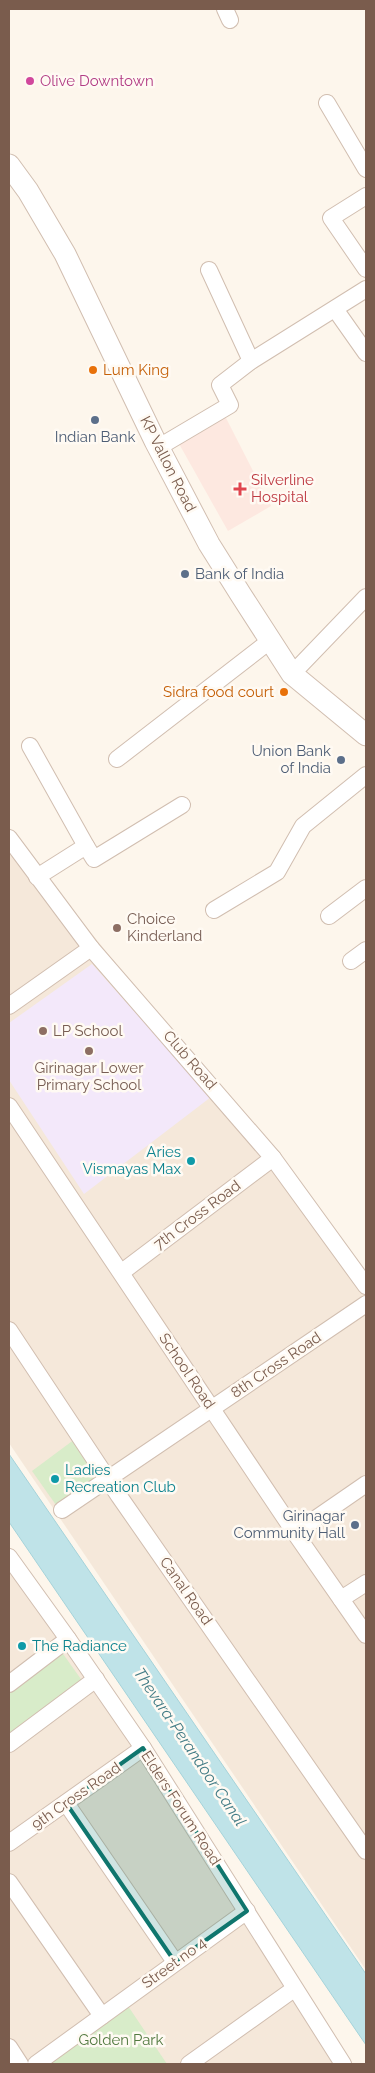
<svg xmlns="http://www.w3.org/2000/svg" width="375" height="2073" font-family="Raleway,sans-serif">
<rect width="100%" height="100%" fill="#fdf6ec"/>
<!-- residential -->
<g fill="#f5e8da">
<polygon points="9,831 366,1274 366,1970 9,1443"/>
<polygon points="9,1565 349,2064 9,2064"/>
</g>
<!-- commercial -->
<polygon fill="#fde8e0" points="225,416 271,506 228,531 178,442"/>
<!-- education -->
<polygon fill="#f3e8fa" points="92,964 211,1097 84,1194 9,1080 9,1023"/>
<!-- green -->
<g fill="#d8ecc9">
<polygon points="75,1439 100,1477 56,1505 32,1471"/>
<polygon points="61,1651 83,1682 9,1738 9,1690"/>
<polygon points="128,2006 167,2064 43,2064"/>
</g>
<!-- water -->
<polygon fill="#bfe3e8" stroke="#a5d3da" points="9,1454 366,1974 366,2045 9,1522"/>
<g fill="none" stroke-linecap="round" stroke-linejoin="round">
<!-- minor casing -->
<g stroke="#d1beb0" stroke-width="18">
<g id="minor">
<polyline points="225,9 230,20"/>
<polyline points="327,103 366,169"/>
<polyline points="366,196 331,218 366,269"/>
<polyline points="209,270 251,361"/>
<polyline points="335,309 366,353"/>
<polyline points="159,447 230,405 220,385 251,361 366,289"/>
<polyline points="292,674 366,597"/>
<polyline points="30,746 86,846"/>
<polyline points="117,759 271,640"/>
<polyline points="9,838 91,948 273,1158 366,1286"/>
<polyline points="37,877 86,846 94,859 182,805"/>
<polyline points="214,910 277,872 303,826 366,775"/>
<polyline points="329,916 366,888"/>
<polyline points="351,961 366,950"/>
<polyline points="9,1006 91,948"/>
<polyline points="9,1106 295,1533 366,1635"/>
<polyline points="122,1272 273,1158"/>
<polyline points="9,1330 119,1496 366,1851"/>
<polyline points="62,1510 366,1304"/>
<polyline points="295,1533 366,1484"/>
<polyline points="9,1557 68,1639 143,1748 343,2064"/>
<polyline points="341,1599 366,1583"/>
<polyline points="9,1684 68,1639"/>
<polyline points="9,1744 96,1679"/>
<polyline points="66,1803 175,1962"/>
<polyline points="9,1843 143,1748"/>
<polyline points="9,1882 102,2016"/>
<polyline points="9,2047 20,2064"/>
<polyline points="36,2064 247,1911"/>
<polyline points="189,2064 294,1989"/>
</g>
</g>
<!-- tertiary casing -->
<g stroke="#d1beb0" stroke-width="23">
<polyline id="tertiary" points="9,165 28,191 65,254 155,441 209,544 241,595 292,674 366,735"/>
</g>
<!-- minor -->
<use href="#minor" stroke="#fff" stroke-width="16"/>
<!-- tertiary -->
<use href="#tertiary" stroke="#fff" stroke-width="21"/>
</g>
<!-- marked area -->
<path fill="#0f766e" fill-opacity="0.2" stroke="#0f766e" stroke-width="4" stroke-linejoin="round" d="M143 1748 247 1911 175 1962 66 1803Z"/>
<!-- markers -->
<circle fill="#d1479c" stroke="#fffaf3" stroke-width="2" cx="30" cy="81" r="5"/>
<g fill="#e8710a" stroke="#fffaf3" stroke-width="2">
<circle cx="93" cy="370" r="5"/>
<circle cx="284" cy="692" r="5"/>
</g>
<g fill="#5c6f8a" stroke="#fffaf3" stroke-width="2">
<circle cx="95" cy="420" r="5"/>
<circle cx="185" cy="574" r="5"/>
<circle cx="341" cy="760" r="5"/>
<circle cx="355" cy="1525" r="5"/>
</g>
<path fill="#e0444e" stroke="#fffaf3" stroke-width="2" d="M237.5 481.5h5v5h5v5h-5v5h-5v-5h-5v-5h5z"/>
<g fill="#8d6e63" stroke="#fffaf3" stroke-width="2">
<circle cx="117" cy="928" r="5"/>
<circle cx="43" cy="1031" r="5"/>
<circle cx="89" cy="1051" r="5"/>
</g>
<g fill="#0f9aa8" stroke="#fffaf3" stroke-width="2">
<circle cx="191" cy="1161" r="5"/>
<circle cx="55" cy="1479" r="5"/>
<circle cx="22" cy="1646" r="5"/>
</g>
<g text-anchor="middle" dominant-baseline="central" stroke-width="5" stroke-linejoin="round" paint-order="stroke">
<!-- hotel labels -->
<g font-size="15" fill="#b23c85" stroke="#fffaf3" text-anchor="start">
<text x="40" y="81">Olive Downtown</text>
</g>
<!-- food labels -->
<g font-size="15" fill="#c56008" stroke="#fffaf3" text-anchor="start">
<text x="103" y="370">Lum King</text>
<text x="274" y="692" text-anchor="end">Sidra food court</text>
</g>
<!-- service labels -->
<g font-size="15" fill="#4e5e75" stroke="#fffaf3" text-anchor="end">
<text x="95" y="437" text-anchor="middle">Indian Bank</text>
<text x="195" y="574" text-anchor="start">Bank of India</text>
<text x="331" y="751">Union Bank<tspan x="331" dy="17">of India</tspan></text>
<text x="345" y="1516">Girinagar<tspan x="345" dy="17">Community Hall</tspan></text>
</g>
<!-- street labels -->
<g font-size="15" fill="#7a5c4d" stroke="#fffaf3">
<text transform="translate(168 464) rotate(63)">KP Vallon Road</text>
<text transform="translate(190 1060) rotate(49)">Club Road</text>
<text transform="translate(197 1215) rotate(-37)">7th Cross Road</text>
<text transform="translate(276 1365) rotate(-34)">8th Cross Road</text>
<text transform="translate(187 1371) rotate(56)">School Road</text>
<text transform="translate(186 1591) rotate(55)">Canal Road</text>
<text transform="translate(76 1796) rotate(-35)">9th Cross Road</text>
<text transform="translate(181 1808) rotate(57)">Elders Forum Road</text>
<text transform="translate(174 1963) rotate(-36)">Street no 4</text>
</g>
<!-- health labels -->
<g font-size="15" fill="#be3a42" stroke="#fffaf3" text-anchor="start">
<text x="251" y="480">Silverline<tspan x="251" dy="17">Hospital</tspan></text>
</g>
<!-- education labels -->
<g font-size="15" fill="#785e54" stroke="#fffaf3" text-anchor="start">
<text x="127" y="919">Choice<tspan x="127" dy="17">Kinderland</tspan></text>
<text x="53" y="1031">LP School</text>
<text x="89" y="1068" text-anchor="middle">Girinagar Lower<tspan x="89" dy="17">Primary School</tspan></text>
</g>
<!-- culture labels -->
<g font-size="15" fill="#0d838f" stroke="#fffaf3" text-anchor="start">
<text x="181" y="1152" text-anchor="end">Aries<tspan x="181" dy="17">Vismayas Max</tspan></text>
<text x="65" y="1470">Ladies<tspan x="65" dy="17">Recreation Club</tspan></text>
<text x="32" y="1646">The Radiance</text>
</g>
<!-- park labels -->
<g font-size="15" fill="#537a41" stroke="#fffaf3">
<text x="121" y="2040">Golden Park</text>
</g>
<!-- water labels -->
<g font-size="16" font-style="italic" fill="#437c86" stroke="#fffaf3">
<text transform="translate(190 1747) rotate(56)">Thevara-Perandoor Canal</text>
</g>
</g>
<!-- border -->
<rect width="375" height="2073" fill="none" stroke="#7a5c4d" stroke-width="20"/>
</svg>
